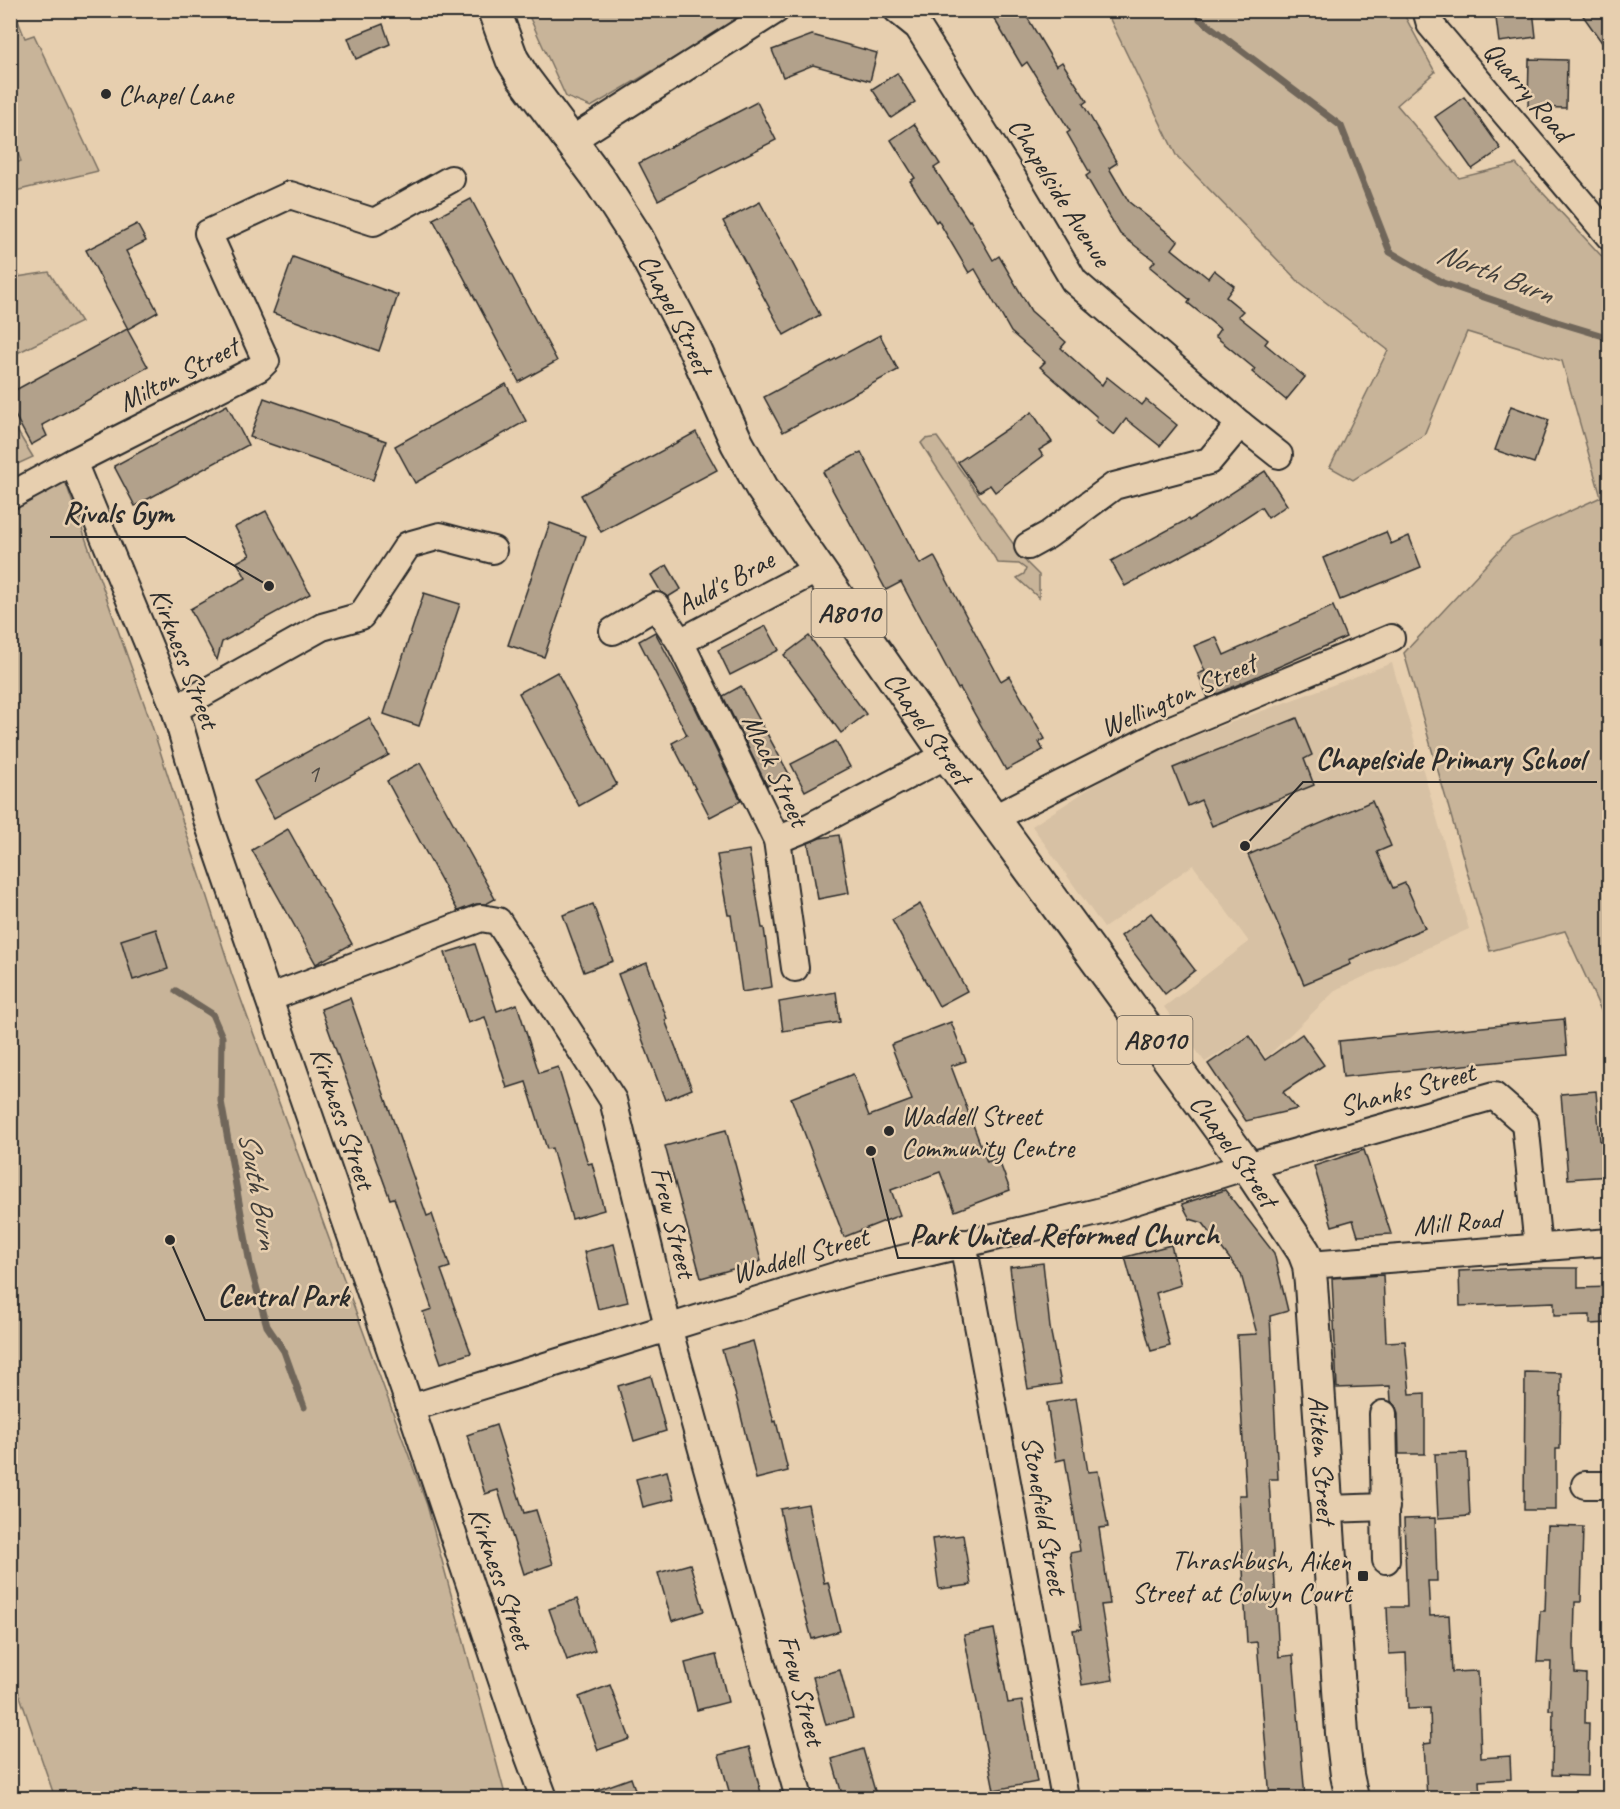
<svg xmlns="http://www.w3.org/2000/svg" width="1620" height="1809" font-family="Caveat,sans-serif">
<rect width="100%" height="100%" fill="#e7cfaf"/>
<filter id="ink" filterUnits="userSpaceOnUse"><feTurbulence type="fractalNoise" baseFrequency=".0167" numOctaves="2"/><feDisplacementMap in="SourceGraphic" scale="12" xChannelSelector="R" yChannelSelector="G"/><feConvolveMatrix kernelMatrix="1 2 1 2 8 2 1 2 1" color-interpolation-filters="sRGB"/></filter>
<g filter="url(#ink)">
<!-- built -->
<polygon fill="#d7c1a4" points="1392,663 1469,929 1337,989 1266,1058 1250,1034 1205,1062 1164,1007 1249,942 1193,865 1104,928 1032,826 1138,757"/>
<!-- green -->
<g fill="#c8b499" stroke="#7a7062" stroke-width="1.5">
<polygon points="544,10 754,11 591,107 566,97 529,16"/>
<polygon points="14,11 25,38 34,35 98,171 11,192 11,165 21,161 11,136 10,11"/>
<polygon points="1106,11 1402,11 1435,72 1397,105 1459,178 1516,164 1609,264 1609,1028 1565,931 1490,951 1404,653 1511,538 1601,497 1562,361 1467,332 1424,435 1353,480 1330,467 1388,350 1298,281 1176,155"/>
<polygon points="49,272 81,322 11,356 11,278"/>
<polygon points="10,419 33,457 11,467 10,467"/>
<polygon points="937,437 1027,563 1039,575 1039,598 1017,578 1024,574 1026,569 1019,564 998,563 921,443 925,439"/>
<polygon points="64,478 151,723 232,975 427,1505 506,1798 55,1798 11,1670 10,506"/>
</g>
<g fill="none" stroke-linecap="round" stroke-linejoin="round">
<!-- stream -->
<g stroke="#6f665a" stroke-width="7">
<polyline points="1200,19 1341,126 1390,252 1443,283 1557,322 1610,338"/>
<polyline points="176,991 212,1014 222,1037 221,1101 250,1264 267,1326 284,1351 304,1407"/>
</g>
</g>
<!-- building -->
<g fill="#b2a18b" stroke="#2b2b2b" stroke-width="1.5">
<polygon points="989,10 1023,10 1056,66 1062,62 1087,101 1083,104 1117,163 1109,168 1129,202 1178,241 1172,249 1208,278 1214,270 1234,286 1226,297 1243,311 1238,316 1268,340 1265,344 1305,377 1286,400 1252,372 1255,369 1215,336 1220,329 1188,303 1190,300 1150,267 1155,261 1120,234 1086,176 1090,173 1067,133 1070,131 1027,62 1022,66"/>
<polygon points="1495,10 1533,10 1536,37 1499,42"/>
<polygon points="1579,10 1610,10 1610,54"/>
<polygon points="383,24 390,44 356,59 348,38"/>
<polygon points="812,35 877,53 870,81 813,65 783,77 772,50"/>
<polygon points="1529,59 1567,60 1566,108 1528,107"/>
<polygon points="897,73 915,102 891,118 872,89"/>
<polygon points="1464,97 1501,149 1472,169 1435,117"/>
<polygon points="757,102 776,140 658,200 639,163"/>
<polygon points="914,124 940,164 934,168 969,221 970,220 993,260 999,256 1031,311 1066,342 1061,348 1102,385 1107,377 1142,405 1146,400 1177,425 1160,446 1126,419 1114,435 1095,420 1097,417 1040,367 1045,362 1011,332 975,269 969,273 938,220 936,222 910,181 915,178 891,140"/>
<polygon points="471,199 557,361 519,382 433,219"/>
<polygon points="760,202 820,315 784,335 723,221"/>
<polygon points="137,224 146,241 126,251 158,312 128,329 86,250"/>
<polygon points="293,257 398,295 379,351 273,313"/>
<polygon points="127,329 148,367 42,425 47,436 31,445 10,406 10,393"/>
<polygon points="880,335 898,370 783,432 764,397"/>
<polygon points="506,384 526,421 415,483 395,446"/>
<polygon points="264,398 386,441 373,480 250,437"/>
<polygon points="227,405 248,445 135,506 114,466"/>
<polygon points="1511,406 1549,420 1534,463 1495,450"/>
<polygon points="1032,412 1052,442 1039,450 1043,456 995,492 990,485 979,492 958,462"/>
<polygon points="696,432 717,470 601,532 581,495"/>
<polygon points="861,452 920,564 934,556 1001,681 1009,676 1045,739 1039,742 1043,750 1006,770 960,688 958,689 901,582 886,590 823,472"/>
<polygon points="1265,471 1287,505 1268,518 1261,507 1209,541 1125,586 1111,561 1188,519 1189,521"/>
<polygon points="266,511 310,594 222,642 217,660 190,609 246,578 237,562 250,555 235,527"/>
<polygon points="550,523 586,536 544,657 508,645"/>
<polygon points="1386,532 1391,544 1409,536 1421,567 1340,600 1323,558"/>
<polygon points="667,565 681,589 668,597 661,592 651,575"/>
<polygon points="424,593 460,604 419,726 384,714"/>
<polygon points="1333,606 1346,637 1208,698 1198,674 1205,671 1194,646 1216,637 1224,655"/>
<polygon points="766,626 779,650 730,675 718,650"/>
<polygon points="655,632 695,707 741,801 710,817 672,743 687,735 639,641"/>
<polygon points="809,636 866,714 841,733 784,655"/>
<polygon points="557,672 617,785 579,806 519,693"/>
<polygon points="741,686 789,774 767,786 723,696"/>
<polygon points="369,718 389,755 274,818 254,781"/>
<polygon points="1297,718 1312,755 1304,759 1314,785 1212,826 1201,800 1188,806 1173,768"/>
<polygon points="836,741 850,767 805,791 791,764"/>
<polygon points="420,763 495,899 486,904 476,904 458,911 387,781"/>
<polygon points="1372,801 1391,846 1377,852 1393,888 1405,883 1425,928 1349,960 1351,964 1304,984 1248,855"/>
<polygon points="288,829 352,944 316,964 252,850"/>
<polygon points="839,835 849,893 818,899 808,843 820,838"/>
<polygon points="749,850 762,928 764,928 772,987 742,992 731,915 728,915 717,855"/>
<polygon points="593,904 613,961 584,972 563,915"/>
<polygon points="920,904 967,991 939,1006 892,920"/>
<polygon points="1151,913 1195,970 1165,994 1121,936"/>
<polygon points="156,929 168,969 133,980 121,940"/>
<polygon points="475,944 497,1011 517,1004 539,1073 558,1067 588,1164 592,1163 604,1210 572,1219 552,1148 547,1149 526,1082 507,1088 485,1017 468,1023 445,953"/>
<polygon points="647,963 667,1019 665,1020 692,1089 665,1100 618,974"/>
<polygon points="836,992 840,1022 783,1031 779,1002"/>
<polygon points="350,998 427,1216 432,1214 450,1267 441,1270 471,1353 441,1363 423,1312 432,1309 394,1198 390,1199 321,1009"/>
<polygon points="1564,1019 1567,1055 1343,1077 1339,1041"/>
<polygon points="951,1022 966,1061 951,1066 987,1162 998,1158 1010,1190 955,1211 940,1172 891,1190 900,1215 844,1237 791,1098 853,1074 869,1116 912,1100 891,1045"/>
<polygon points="1302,1034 1324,1065 1283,1092 1297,1109 1246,1121 1208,1064 1249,1036 1265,1060"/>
<polygon points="1596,1091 1600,1141 1610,1140 1610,1176 1568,1179 1561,1094"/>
<polygon points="726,1130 761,1261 701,1278 665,1146"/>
<polygon points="1364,1150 1391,1234 1358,1236 1353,1220 1332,1226 1314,1166"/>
<polygon points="1225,1190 1274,1253 1288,1311 1270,1316 1278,1479 1269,1479 1279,1657 1293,1655 1305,1798 1270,1798 1257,1642 1247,1643 1239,1495 1246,1495 1237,1335 1257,1334 1241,1274 1203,1223 1190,1219 1182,1204"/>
<polygon points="614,1244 628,1302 598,1309 584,1252"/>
<polygon points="1171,1245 1181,1285 1156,1293 1170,1346 1151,1351 1125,1257"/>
<polygon points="1043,1263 1050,1328 1061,1384 1028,1389 1016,1318 1010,1267"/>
<polygon points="1527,1268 1578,1268 1578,1288 1610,1287 1610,1323 1590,1324 1590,1315 1554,1316 1554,1302 1460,1306 1459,1271"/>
<polygon points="1383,1275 1386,1342 1405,1341 1410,1394 1425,1393 1425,1454 1399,1454 1398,1414 1396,1407 1391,1401 1390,1386 1337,1388 1332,1278"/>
<polygon points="753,1341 774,1422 776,1421 788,1471 756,1479 738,1403 722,1350"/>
<polygon points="1525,1372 1561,1373 1560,1449 1556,1449 1556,1510 1524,1510"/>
<polygon points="651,1376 666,1431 634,1441 618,1386"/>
<polygon points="1076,1398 1088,1472 1098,1471 1108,1527 1099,1528 1110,1604 1101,1605 1113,1680 1082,1685 1073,1630 1081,1629 1070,1553 1080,1551 1065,1459 1056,1461 1047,1403"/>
<polygon points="496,1425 524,1513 536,1510 553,1564 524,1574 498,1490 485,1494 467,1435"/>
<polygon points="1467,1453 1470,1516 1438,1518 1435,1454"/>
<polygon points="667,1471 674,1499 643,1507 636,1479"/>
<polygon points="808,1504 824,1583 828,1582 840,1631 812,1639 790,1558 780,1509"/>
<polygon points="1435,1518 1437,1581 1428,1581 1430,1616 1449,1615 1452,1672 1478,1671 1481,1758 1510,1756 1511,1779 1479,1781 1480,1798 1427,1798 1424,1744 1431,1743 1430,1708 1408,1709 1406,1653 1389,1654 1387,1607 1407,1607 1404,1519"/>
<polygon points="1548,1526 1583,1527 1581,1602 1575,1602 1574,1646 1575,1673 1586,1674 1585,1723 1589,1723 1588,1776 1552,1775 1553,1710 1549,1710 1551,1662 1537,1662 1540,1611 1545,1611"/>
<polygon points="963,1535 971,1585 939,1589 932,1539"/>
<polygon points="690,1564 704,1611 672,1621 658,1573"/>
<polygon points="577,1599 595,1650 567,1660 549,1609"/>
<polygon points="994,1629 1008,1703 1022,1701 1037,1782 994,1790 964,1635"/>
<polygon points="716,1655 728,1702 697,1710 685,1663"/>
<polygon points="840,1670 853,1718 826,1725 813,1677"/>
<polygon points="610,1685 630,1739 598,1750 579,1697"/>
<polygon points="749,1747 761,1793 740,1798 731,1798 719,1755"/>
<polygon points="863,1749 877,1798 843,1798 832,1759"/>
<polygon points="631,1778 638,1798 581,1798 581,1796"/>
</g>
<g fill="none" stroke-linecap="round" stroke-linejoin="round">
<!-- minor casing -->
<g stroke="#2b2b2b" stroke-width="30">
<g id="minor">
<polyline points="897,10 918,27 1008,170 1074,281 1240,424 1279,455"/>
<polyline points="1426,10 1430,24 1610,237"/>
<polyline points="570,141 776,10"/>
<polyline points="73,462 175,709 208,823 413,1415 519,1731 544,1798"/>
<polyline points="10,496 73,462 259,368 266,361 208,233 290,195 374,222 451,179"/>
<polyline points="1028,546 1048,535 1114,486 1209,461 1240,424"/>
<polyline points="613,631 656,606 680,642 818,569"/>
<polyline points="680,642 777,840 795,968"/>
<polyline points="175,709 322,627 361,616 408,545 440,536 493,550"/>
<polyline points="994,818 1164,732 1391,638"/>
<polyline points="777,840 809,827 947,755"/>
<polyline points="269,998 481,918 498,921 613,1100 668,1327 799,1798"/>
<polyline points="963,1243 1065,1798"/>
<polyline points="1309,1265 1610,1242"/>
<polyline points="410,1408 848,1272 1106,1210 1247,1166 1494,1096 1525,1123 1538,1247"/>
<polyline points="1383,1414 1386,1560"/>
<polyline points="1585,1485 1610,1485"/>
<polyline points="1328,1509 1386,1507"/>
</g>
</g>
<!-- major casing -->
<g stroke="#2b2b2b" stroke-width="36">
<g id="major">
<path id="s1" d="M494 10 512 59 523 77 597 176 637 238 691 341 737 443 762 488 947 755 1247 1166 1304 1252 1309 1265 1311 1284 1342 1733 1347 1775 1352 1798"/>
</g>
</g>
<!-- minor -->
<use href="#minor" stroke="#e7cfaf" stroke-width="26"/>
<!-- major -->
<use href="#major" stroke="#e7cfaf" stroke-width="32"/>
</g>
</g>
<!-- markers -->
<g fill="#2b2b2b" stroke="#e7cfaf" stroke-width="2">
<circle cx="106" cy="94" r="6"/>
<circle cx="889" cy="1131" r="6"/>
<rect x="1357" y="1570" width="12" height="12" rx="3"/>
</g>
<g text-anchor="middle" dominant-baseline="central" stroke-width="5" stroke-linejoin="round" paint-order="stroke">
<!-- number labels -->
<g font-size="26" fill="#4d4843">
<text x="313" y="773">1</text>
</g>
<!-- shield labels -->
<g fill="#e7cfaf" stroke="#635c53" stroke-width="1.5">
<rect x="811.5" y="589" width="75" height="48" rx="4.5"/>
<rect x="1117.5" y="1016" width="75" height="48" rx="4.5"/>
</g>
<g font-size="27" font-weight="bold" fill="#2b2b2b">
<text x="849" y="613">A8010</text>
<text x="1155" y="1040">A8010</text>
</g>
<!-- street labels -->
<g font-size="28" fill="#2b2b2b" stroke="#e7cfaf">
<text transform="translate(1528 91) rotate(50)">Quarry Road</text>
<text transform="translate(1060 192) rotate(58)">Chapelside Avenue</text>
<text stroke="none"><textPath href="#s1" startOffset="356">Chapel Street</textPath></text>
<text transform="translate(178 374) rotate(-27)">Milton Street</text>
<text transform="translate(725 582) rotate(-28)">Auld's Brae</text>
<text transform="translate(185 658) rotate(69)">Kirkness Street</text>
<text transform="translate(1178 695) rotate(-24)">Wellington Street</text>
<text stroke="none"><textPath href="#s1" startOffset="842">Chapel Street</textPath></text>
<text transform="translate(776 770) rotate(65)">Mack Street</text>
<text transform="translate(1407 1089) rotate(-15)">Shanks Street</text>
<text transform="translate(343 1118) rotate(71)">Kirkness Street</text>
<text stroke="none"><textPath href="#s1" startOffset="1364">Chapel Street</textPath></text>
<text transform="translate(674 1222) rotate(76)">Frew Street</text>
<text transform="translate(1457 1222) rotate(-5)">Mill Road</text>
<text transform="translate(800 1255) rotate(-16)">Waddell Street</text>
<text stroke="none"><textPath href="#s1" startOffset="1696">Aitken Street</textPath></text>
<text transform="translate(1045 1515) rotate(80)">Stonefield Street</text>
<text transform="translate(501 1578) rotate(71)">Kirkness Street</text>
<text transform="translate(802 1690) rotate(75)">Frew Street</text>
</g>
<!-- poi labels -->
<g font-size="28" fill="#2b2b2b" stroke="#e7cfaf" text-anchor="start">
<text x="118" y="94">Chapel Lane</text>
<text x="901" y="1115">Waddell Street<tspan x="901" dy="32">Community Centre</tspan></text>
<text x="1351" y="1560" text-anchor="end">Thrashbush, Aiken<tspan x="1351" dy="32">Street at Colwyn Court</tspan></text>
</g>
<!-- water labels -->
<g font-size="30" font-style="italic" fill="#423f3b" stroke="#e7cfaf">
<text transform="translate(1495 273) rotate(21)">North Burn</text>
<text transform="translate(259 1190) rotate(80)">South Burn</text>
</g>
</g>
<!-- callouts -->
<path fill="none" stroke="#2b2b2b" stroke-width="2" d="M269 586L185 537H50M1245 846L1303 782H1597M871 1151L898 1258H1230M170 1240L205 1320H361"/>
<g fill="#2b2b2b" stroke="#e7cfaf" stroke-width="2">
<circle cx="269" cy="586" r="6"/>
<circle cx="1245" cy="846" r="6"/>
<circle cx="871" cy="1151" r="6"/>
<circle cx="170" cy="1240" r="6"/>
</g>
<g font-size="30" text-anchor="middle" font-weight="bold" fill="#2b2b2b" stroke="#e7cfaf" stroke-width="5" stroke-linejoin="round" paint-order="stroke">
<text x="118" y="523">Rivals Gym</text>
<text x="1450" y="769">Chapelside Primary School</text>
<text x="1064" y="1245">Park United Reformed Church</text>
<text x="283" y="1306">Central Park</text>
</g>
<!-- margin -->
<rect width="1620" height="1809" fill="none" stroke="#e7cfaf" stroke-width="36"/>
<rect x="18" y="18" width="1584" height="1773" fill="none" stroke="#2b2b2b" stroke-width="2" filter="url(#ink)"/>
</svg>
